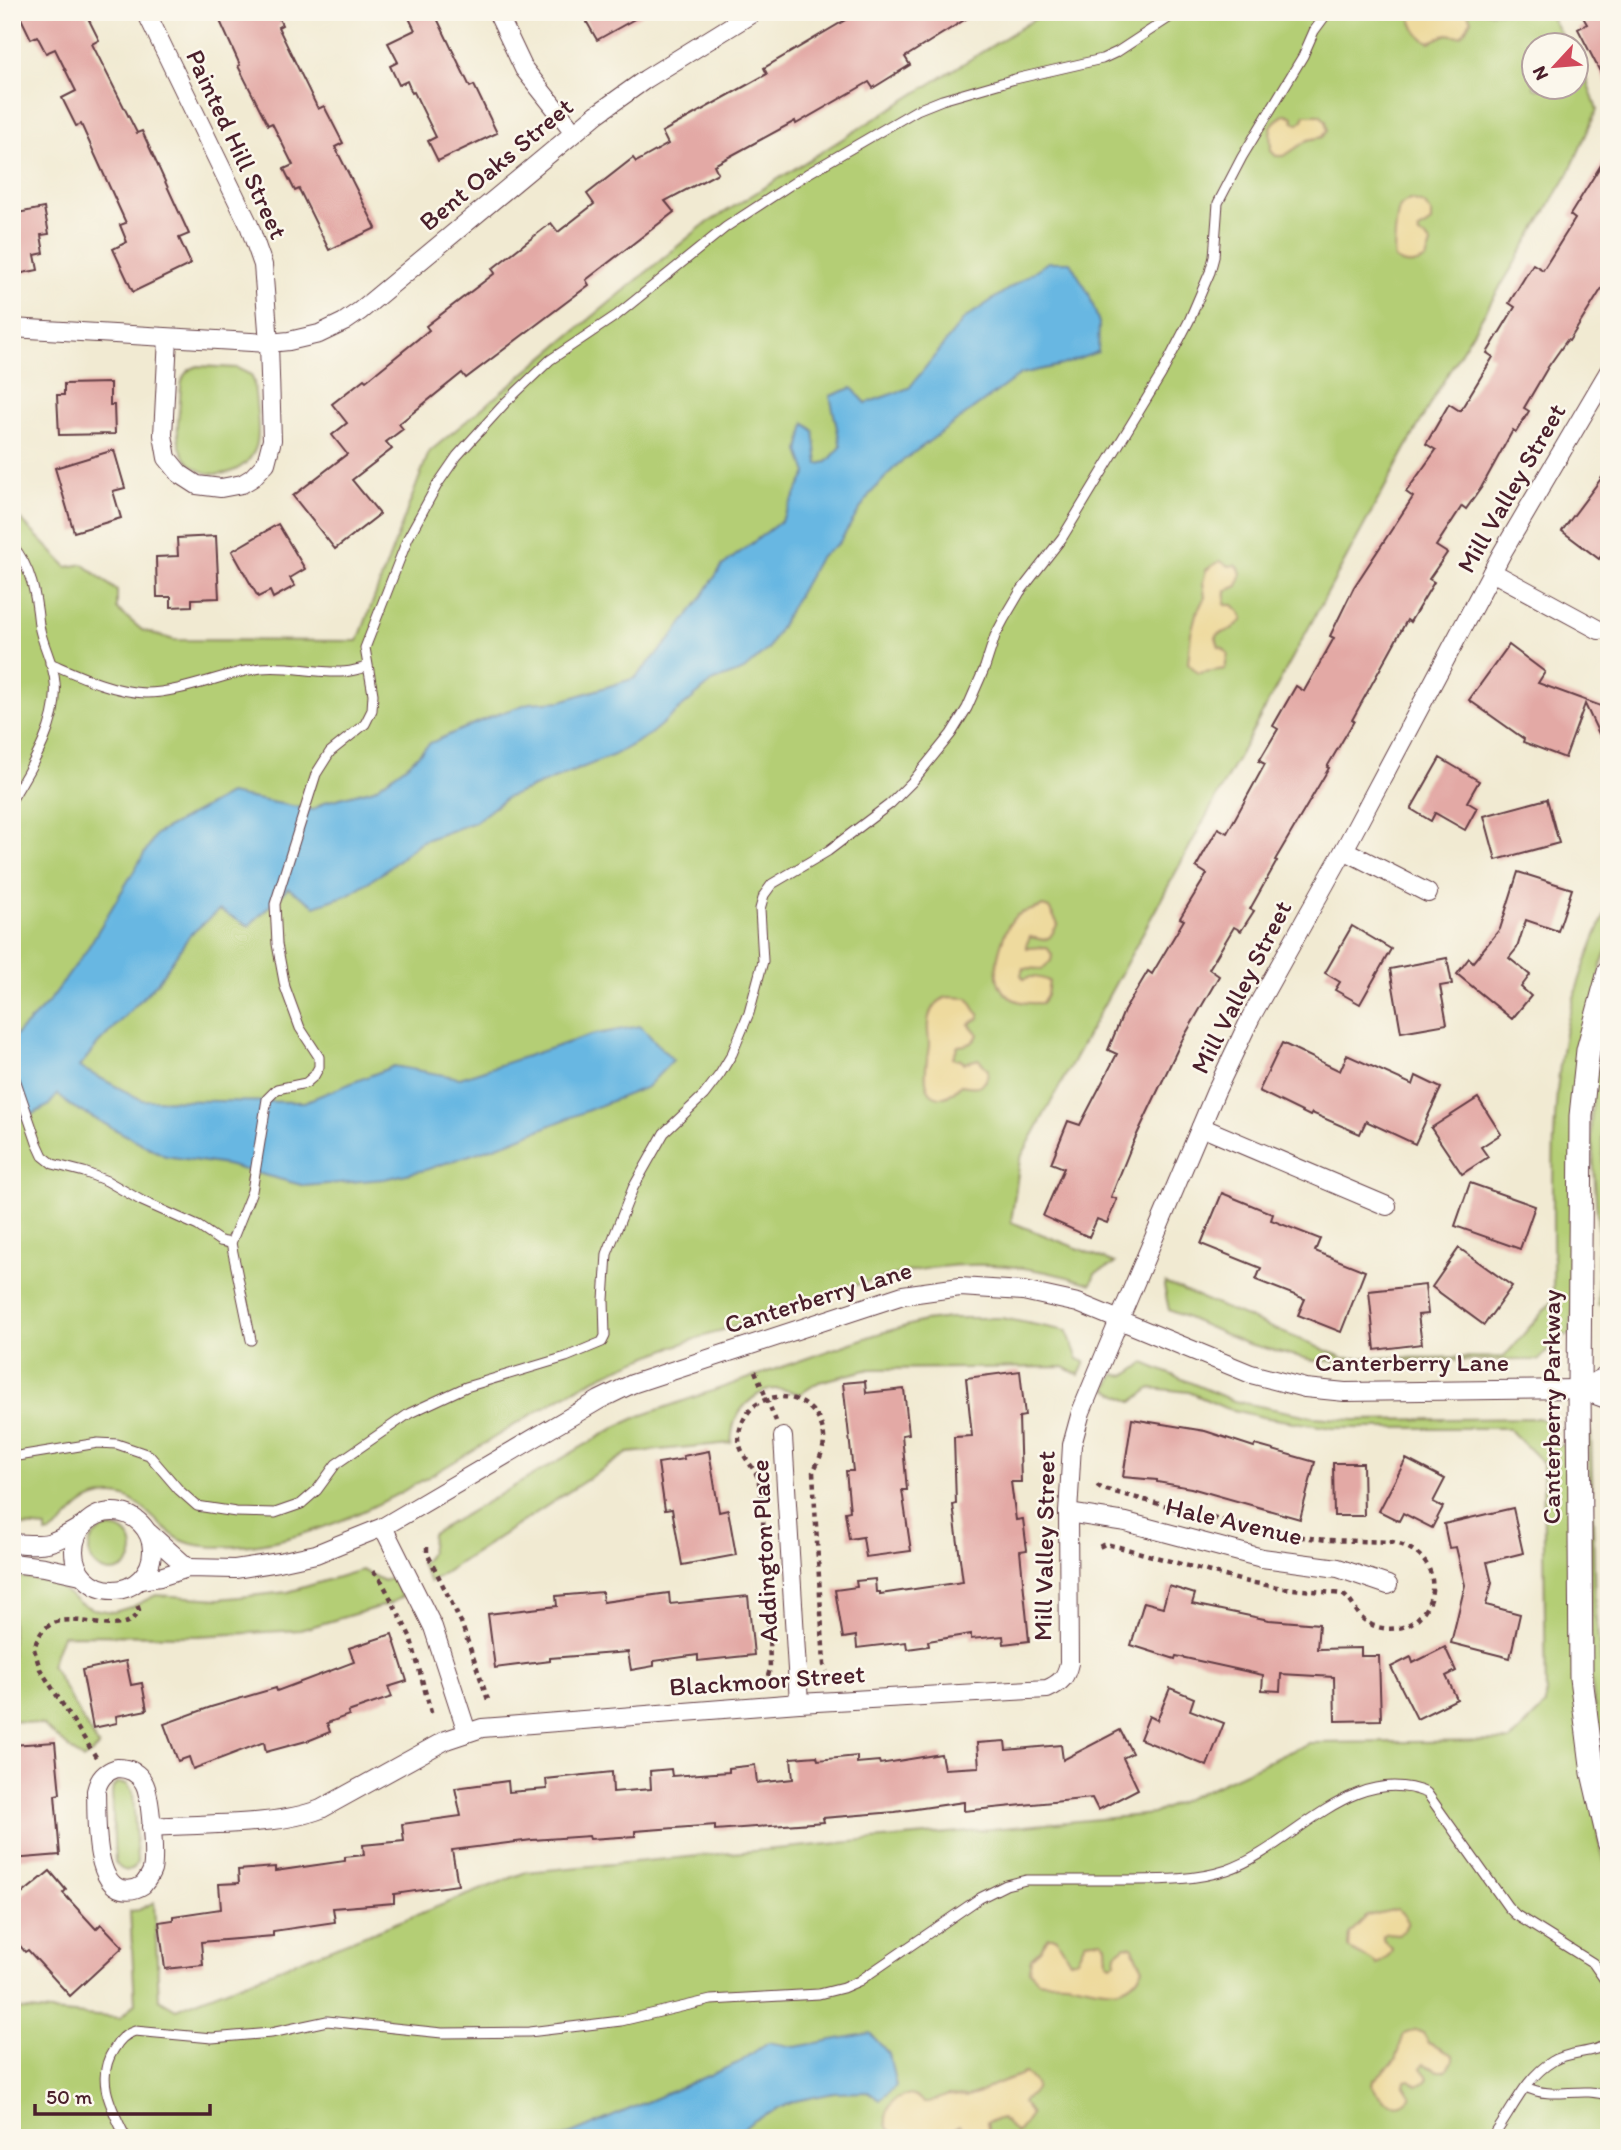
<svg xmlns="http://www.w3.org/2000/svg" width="1621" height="2150" font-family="Itim,sans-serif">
<rect width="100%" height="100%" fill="#fbf7ec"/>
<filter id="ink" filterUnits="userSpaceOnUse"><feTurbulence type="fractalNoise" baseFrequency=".0143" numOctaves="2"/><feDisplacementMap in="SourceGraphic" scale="14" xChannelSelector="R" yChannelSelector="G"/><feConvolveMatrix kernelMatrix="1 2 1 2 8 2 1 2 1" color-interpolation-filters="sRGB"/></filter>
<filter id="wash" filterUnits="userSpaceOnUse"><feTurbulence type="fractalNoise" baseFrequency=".00686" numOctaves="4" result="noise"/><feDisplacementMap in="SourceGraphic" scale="28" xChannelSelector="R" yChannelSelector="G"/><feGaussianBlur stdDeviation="1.57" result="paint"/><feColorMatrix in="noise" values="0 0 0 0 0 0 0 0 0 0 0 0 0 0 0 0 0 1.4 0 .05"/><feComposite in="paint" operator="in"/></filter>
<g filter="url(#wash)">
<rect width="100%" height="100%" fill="#f1ead2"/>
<!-- green -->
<g fill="#b4ce74" stroke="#7f7650" stroke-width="2">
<path d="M1046 12H1548L1567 45 1534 46V88H1576V61L1587 81 1597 110 1569 173 1435 395 1020 1159 1011 1222 1115 1263 1113 1265 1095 1273 1091 1284C959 1240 873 1279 749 1321 693 1340 637 1357 585 1384 493 1433 399 1507 299 1535 267 1544 225 1551 192 1544 154 1535 142 1482 95 1498 75 1504 68 1523 51 1533L46 1534V1528L12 1525V517L20 519 67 567 83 564 117 591V609L142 630 174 640 358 641 429 452 701 227Z"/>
<path d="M198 366 237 368 251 375 254 382C255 400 261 431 256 447 244 481 194 484 181 449 175 434 179 416 180 400 181 384 180 371 198 366Z"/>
<path d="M1609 904V945L1601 965 1570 1335 1555 1336V1343L1539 1360 1316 1361 1245 1343 1169 1310 1164 1286 1165 1283 1344 1358 1504 1357 1553 1300C1554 1216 1549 1129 1563 1045 1571 996 1590 949 1609 904Z"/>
<polygon points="1609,1003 1609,1070 1602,1140 1605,1227 1603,1303 1601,1305 1598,1304 1598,1228 1591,1123 1595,1064"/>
<path d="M950 1318H1002L1067 1331 1078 1359 1085 1362 1079 1375 1064 1367 870 1369 819 1382 800 1394C793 1392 785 1389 778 1389 761 1388 741 1405 735 1421 732 1428 732 1436 731 1443L628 1453 430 1582 420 1563C432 1557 431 1547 432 1534L618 1426 640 1416 874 1335 924 1321Z"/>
<path d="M1144 1363 1234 1401 1314 1417 1354 1420 1538 1418C1550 1421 1554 1433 1555 1445H1569L1598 1839 1609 1876V2138H12V2005L16 2009 120 2018 135 2003 130 1911 139 1910 154 1902 159 1999 176 2009 526 1872 1153 1814 1309 1743 1510 1741 1546 1705 1543 1463 1508 1428H1332L1262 1417 1225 1408 1189 1392 1151 1388 1132 1402 1107 1389 1115 1374C1127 1379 1134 1370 1144 1363Z"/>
<polygon points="1591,1428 1595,1610 1609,1736 1609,1807 1591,1680 1588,1429"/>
<circle cx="111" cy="1550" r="22"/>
<polygon points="361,1570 384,1581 392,1577 402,1597 389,1604 300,1630 198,1636 62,1635 51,1665 99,1747 83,1760 43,1725 12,1720 12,1576 52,1582 81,1604 93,1609 114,1612 134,1606 156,1595 219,1599 288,1592"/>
<path d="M117 1783 127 1784 133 1792 137 1862 134 1868C126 1873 120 1870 115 1862L112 1793 113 1787Z"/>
</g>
<!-- sand -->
<g fill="#eeda9e" stroke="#9c7c64" stroke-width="2">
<path d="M1409 12H1467L1471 20 1464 33 1460 36 1447 34 1430 42C1416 37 1413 25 1409 12Z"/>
<path d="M1286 114 1293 117V120L1298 124 1303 120 1305 115H1320L1326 121 1327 131 1322 137 1308 140 1284 156H1276L1271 151C1271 131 1265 125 1286 114Z"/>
<path d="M1410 200 1424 204 1431 213V222L1418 231 1419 235 1426 238 1431 244 1426 259C1416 265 1405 267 1395 259 1393 251 1396 213 1400 207 1403 203 1406 202 1410 200Z"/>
<path d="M1220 561 1229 566 1236 565C1243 571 1241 578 1238 586L1226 591 1225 605H1233L1240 612 1243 620 1230 630 1218 634 1216 637 1219 647 1223 648 1228 654 1225 669 1198 673 1188 663 1191 633 1196 614 1205 597 1203 582 1206 570Z"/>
<path d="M1043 906 1049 908 1058 924 1050 937 1044 940 1030 937 1026 945 1027 948 1047 947 1052 955 1051 961 1042 969 1023 968 1021 975 1024 979C1030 975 1042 978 1049 981L1047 995 1042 1003C1002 1006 990 984 1000 948 1003 938 1006 927 1013 919 1021 910 1033 911 1043 906Z"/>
<path d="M947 997 968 998C973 1004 973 1010 979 1014V1018L969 1024 978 1034C975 1044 967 1045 958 1046L953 1057 955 1059H960L964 1063 979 1059 988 1070C988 1088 976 1088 961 1085 955 1088 952 1096 944 1097 916 1098 928 1059 929 1045 929 1036 926 1026 929 1017 931 1007 938 1001 947 997Z"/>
<path d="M1397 1909 1404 1915 1408 1922 1404 1930 1398 1934 1386 1933 1383 1936V1940L1392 1949 1390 1954 1377 1965C1369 1956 1358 1956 1349 1948L1350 1933 1367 1916Z"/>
<path d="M1048 1937H1056L1070 1961 1077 1959 1085 1942 1102 1940 1106 1945 1107 1962 1111 1964 1115 1962 1116 1953 1125 1946 1132 1947 1143 1968C1125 2004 1095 1985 1066 1982 1056 1981 1048 1983 1038 1981L1029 1970 1031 1958 1040 1950Z"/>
<path d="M1415 2030 1423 2033 1429 2043 1453 2055V2060L1445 2071H1439L1424 2064 1421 2068 1428 2077 1426 2081 1417 2086 1409 2080 1405 2081 1404 2085 1411 2096C1399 2114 1380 2101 1372 2085L1373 2081 1395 2060 1404 2034Z"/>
<path d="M1025 2073C1045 2089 1033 2089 1023 2103L1031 2114 1020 2130 1016 2133 1002 2118 987 2122 989 2134 986 2138H968L960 2125 955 2128 953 2138H930L925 2132H920L912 2138C886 2138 879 2123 893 2101 909 2093 911 2090 924 2103H929L948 2095 967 2097 980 2093 991 2086Z"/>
</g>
<!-- water -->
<g fill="#68b7e2" stroke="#596b86" stroke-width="2">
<polygon points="1048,262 1070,262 1089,294 1099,323 1098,352 1062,365 1021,374 897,465 869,495 839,543 819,558 768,649 744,670 712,682 649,735 614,755 506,798 475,822 420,842 384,872 347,895 315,906 288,888 249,926 219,910 190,935 157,983 98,1044 79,1067 142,1100 304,1102 394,1066 460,1078 591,1035 640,1026 673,1060 647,1087 506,1143 425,1170 384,1179 305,1186 226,1165 165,1156 69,1105 58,1094 48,1106 12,1125 12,1039 48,1003 86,951 156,834 229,794 313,810 325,802 374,789 410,763 430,743 490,717 529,703 561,701 635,678 669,641 699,601 722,566 781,521 807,473 799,451 805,423 814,431 818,464 827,462 841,447 830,396 852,388 866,403 909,388 964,319"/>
<polygon points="870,2033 889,2054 896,2086 880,2100 868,2092 834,2093 795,2101 753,2121 732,2138 562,2138 740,2062 768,2042 795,2047"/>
</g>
<g id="blocks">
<!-- building -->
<g fill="#e3a9a5">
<polygon points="18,12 85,12 99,40 92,44 137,133 142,131 189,234 179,238 191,264 133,292 113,249 127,242 120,225 126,223 81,124 76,126 62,98 76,91 55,49 46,53 37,36 31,39"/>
<polygon points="216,12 276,12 282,25 278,27 318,109 324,106 343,143 335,147 376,228 329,250 299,189 295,191 284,169 293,165 272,123 268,125 238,66 240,65"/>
<polygon points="406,12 434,12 470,87 474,85 497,133 438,161 428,141 436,137 414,92 412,93 407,81 399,85 390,66 398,62 388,43 415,30"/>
<polygon points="581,12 647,12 597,40"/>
<polygon points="859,12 977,12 905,57 910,65 873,88 869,82 796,124 795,121 714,165 718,173 665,201 674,212 586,280 589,285 466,378 462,373 399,424 403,429 386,442 392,449 352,480 380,514 335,549 293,496 347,454 332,435 347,423 332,404 364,379 366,381 429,330 426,326 495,273 492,269 551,223 558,232 594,204 587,194 633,158 636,162 668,144 662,132 767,74 764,68"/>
<polygon points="1580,12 1609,12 1609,89 1578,29 1587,24"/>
<polygon points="1609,152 1609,277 1569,341 1567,340 1548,367 1524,408 1529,411 1516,432 1513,430 1481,488 1466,509 1462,506 1436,546 1447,553 1429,579 1434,582 1410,622 1407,620 1352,720 1354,721 1327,767 1329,768 1275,860 1277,861 1250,909 1254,911 1241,931 1234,927 1209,969 1219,976 1181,1042 1132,1145 1111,1197 1117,1199 1107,1223 1097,1219 1089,1237 1043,1216 1064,1168 1051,1163 1068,1121 1080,1125 1117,1054 1108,1050 1124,1011 1148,971 1152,974 1184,920 1180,918 1207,874 1196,867 1218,828 1227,833 1265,764 1259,761 1278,729 1273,726 1296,686 1304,691 1334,638 1330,636 1354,587 1413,497 1406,492 1436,450 1426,444 1449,404 1460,411 1493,357 1487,353 1515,307 1509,303 1533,264 1543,270 1575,219 1570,215"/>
<polygon points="44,208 49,234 41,235 44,253 35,255 38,270 12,275 12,214"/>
<polygon points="110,383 110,405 114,405 115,434 59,435 57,395 64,395 64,384"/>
<polygon points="114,450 125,488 113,491 121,518 74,532 55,468"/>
<polygon points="1609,468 1609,545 1599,559 1562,531"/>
<polygon points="278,524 305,569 290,578 295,586 273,598 270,591 258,597 232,551"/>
<polygon points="216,536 219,598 192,599 192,606 171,607 171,597 157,597 156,557 178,556 177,538"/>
<polygon points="1509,645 1545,672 1538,683 1609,709 1609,755 1585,704 1565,758 1523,742 1524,739 1469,700"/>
<polygon points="1440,758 1479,781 1467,802 1477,808 1465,830 1435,813 1431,821 1411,809"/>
<polygon points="1547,799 1559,843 1496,860 1484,816"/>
<polygon points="1518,872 1572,889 1558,931 1526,920 1517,948 1509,958 1530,975 1521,987 1531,996 1512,1019 1457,974 1469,958 1473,962 1500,929"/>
<polygon points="1352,926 1391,949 1360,1004 1335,990 1340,982 1325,973"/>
<polygon points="1447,958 1452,984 1440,986 1447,1024 1401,1032 1390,969"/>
<polygon points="1282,1043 1340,1071 1347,1055 1413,1085 1416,1076 1441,1088 1415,1144 1366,1121 1360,1134 1312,1113 1310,1116 1259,1091"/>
<polygon points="1478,1098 1501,1134 1481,1147 1488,1157 1462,1174 1431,1128"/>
<polygon points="1470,1183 1535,1206 1520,1249 1455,1226"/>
<polygon points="1222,1193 1273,1214 1271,1220 1320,1239 1315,1251 1365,1271 1341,1332 1298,1315 1305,1299 1256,1280 1261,1268 1201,1244"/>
<polygon points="1459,1248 1512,1286 1484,1325 1432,1287"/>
<polygon points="1425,1285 1428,1314 1418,1315 1422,1344 1375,1350 1369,1291"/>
<polygon points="1020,1371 1025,1416 1019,1417 1021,1482 1011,1482 1016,1520 1023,1519 1027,1550 1020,1551 1029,1641 1004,1644 1003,1636 971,1639 971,1634 928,1641 929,1646 907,1649 906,1642 857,1648 856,1636 843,1638 835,1590 857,1587 856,1581 875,1579 876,1592 880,1592 880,1594 963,1582 953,1505 956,1504 954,1437 972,1436 966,1378"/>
<polygon points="865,1381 866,1393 904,1389 909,1434 902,1435 907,1490 902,1490 911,1551 866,1557 863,1537 849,1539 845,1512 850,1511 846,1471 853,1471 843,1383"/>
<polygon points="1132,1419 1205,1431 1254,1447 1255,1445 1315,1462 1300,1519 1191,1488 1157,1482 1157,1480 1123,1477"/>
<polygon points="709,1451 719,1512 728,1510 736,1555 682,1565 672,1509 665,1510 658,1463 684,1459 683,1456"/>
<polygon points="1406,1459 1445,1479 1433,1502 1443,1507 1432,1528 1403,1513 1399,1521 1379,1511"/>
<polygon points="1333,1463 1363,1463 1364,1516 1334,1516"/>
<polygon points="1513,1508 1523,1553 1487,1562 1492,1583 1486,1605 1520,1614 1510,1658 1451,1643 1465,1585 1456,1547 1449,1548 1444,1524"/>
<polygon points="1169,1586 1195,1594 1192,1604 1269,1620 1319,1624 1317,1649 1361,1648 1361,1656 1379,1656 1381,1720 1335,1721 1334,1677 1281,1674 1280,1691 1262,1690 1263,1675 1176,1656 1175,1659 1131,1645 1144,1602 1163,1607"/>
<polygon points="602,1592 603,1602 669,1593 670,1604 748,1596 754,1655 698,1661 698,1655 654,1661 654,1666 631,1670 628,1652 550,1658 550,1661 495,1668 488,1614 557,1606 556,1596"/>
<polygon points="392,1634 407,1681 388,1687 392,1697 348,1712 349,1715 327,1723 330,1732 310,1740 266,1752 264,1742 193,1769 189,1757 178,1761 164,1724 211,1707 276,1688 277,1691 354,1662 349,1648"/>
<polygon points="1445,1647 1456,1671 1446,1676 1457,1699 1417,1719 1391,1667 1411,1657 1413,1663"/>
<polygon points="126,1661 131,1685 142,1683 147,1710 116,1716 117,1723 93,1728 82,1670"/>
<polygon points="1170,1688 1194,1698 1190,1710 1224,1723 1207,1766 1140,1739 1149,1716 1157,1720"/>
<polygon points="1120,1730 1132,1753 1123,1758 1138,1789 1098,1810 1092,1798 964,1811 964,1802 895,1812 823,1818 824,1822 715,1830 715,1825 635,1831 635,1836 590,1839 589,1836 532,1840 452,1850 458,1885 394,1894 394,1903 333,1908 335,1922 273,1931 273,1936 201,1942 203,1965 165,1969 159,1922 173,1920 173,1916 221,1909 219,1884 239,1883 238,1870 275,1867 275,1871 345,1861 345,1857 364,1855 363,1845 404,1841 402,1824 461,1816 455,1788 508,1781 509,1792 547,1789 546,1779 612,1772 613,1792 651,1789 650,1771 671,1769 672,1776 729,1772 729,1768 755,1765 757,1783 793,1779 791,1758 817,1756 818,1760 857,1756 857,1763 879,1761 880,1764 941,1754 944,1769 979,1767 977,1743 1005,1741 1006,1750 1061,1745 1063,1760"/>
<polygon points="55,1742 60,1794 55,1795 60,1855 12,1859 12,1745"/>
<polygon points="50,1871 66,1890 63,1893 96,1929 101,1924 123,1947 70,1996 28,1950 25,1952 12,1936 12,1902"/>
</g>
</g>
</g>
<g filter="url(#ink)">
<use href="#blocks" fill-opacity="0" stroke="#633d44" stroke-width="2"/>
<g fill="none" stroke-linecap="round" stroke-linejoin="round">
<!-- service casing -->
<g stroke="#633d44" stroke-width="11">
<g id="service">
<path d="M12 545C32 568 36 596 39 625 42 645 54 663 55 683 59 723 32 766 12 799"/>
<path d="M50 663C80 676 113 692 146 693 182 693 224 673 261 668 288 665 314 673 341 672 350 672 359 669 367 667"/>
<polyline points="12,1070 37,1143 43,1156 53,1164 84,1172 107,1181 142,1201 198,1226 220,1241 231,1243"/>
<polyline points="251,1340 231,1243 252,1191 267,1099 277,1089 306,1083 314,1076 319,1067 319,1057 300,1028 285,987 277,944 275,904 316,774 330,752 365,724 372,710 373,694 365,648 408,538 437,485 457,456 506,402 550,360 617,315 726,227 807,174 917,110 942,100 1015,79 1102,59 1117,52 1178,12"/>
<polyline points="12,1457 98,1443 117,1444 149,1455 179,1490 197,1506 236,1512 275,1513 301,1504 317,1490 336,1464 410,1413 466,1387 566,1357 602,1342 605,1336 604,1300 607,1254 633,1188 664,1133 704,1095 720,1074 732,1054 749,1013 763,961 760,909 764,895 772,884 828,851 890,804 913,781 951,734 967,708 985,667 995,636 1004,619 1020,592 1062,538 1161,375 1189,321 1210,272 1214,257 1218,203 1242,157 1303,56 1314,31 1328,12"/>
<path d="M1526 2087C1553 2101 1581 2085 1609 2096"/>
<path d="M126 2138C112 2109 94 2079 114 2049 119 2040 125 2034 135 2031L212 2038 271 2033 327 2021 442 2033 529 2032 621 2021 711 2000 819 1994 843 1988 859 1981 980 1898 1006 1885 1026 1880C1058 1880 1090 1880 1122 1880 1158 1880 1193 1881 1227 1870 1292 1848 1352 1761 1427 1793L1508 1907 1516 1915 1593 1963 1609 1986"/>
<path d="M1492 2138C1512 2112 1524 2078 1553 2061 1570 2050 1594 2055 1609 2042"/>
</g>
</g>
<!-- minor casing -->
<g stroke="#633d44" stroke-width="20">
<g id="minor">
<polyline points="146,12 249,225 263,265 269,343 272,440 266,463 252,478 242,484 221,488 197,485 180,474 167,458 163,435 168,338"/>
<polyline points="497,12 524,69 574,132"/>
<polyline points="12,328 269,343 289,341 319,334 344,322 360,311 597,114 646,79 754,12"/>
<polyline points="1492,572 1599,630"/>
<polyline points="1344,850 1428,893"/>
<polyline points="1201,1127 1387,1206"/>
<polyline points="1579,1389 1609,1375"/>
<polyline points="783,1437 799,1703"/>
<circle cx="113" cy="1551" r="39"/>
<polyline points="1068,1513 1126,1522 1262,1558 1338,1568 1388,1585"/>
<polyline points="383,1527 433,1627 467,1732"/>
<polyline points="149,1533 188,1568"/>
<path d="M12 1543C49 1546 50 1545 82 1526"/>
<polyline points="12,1563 44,1567 81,1575"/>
<polyline points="140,1580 160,1577 188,1568 235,1569 279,1562 316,1554 338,1545 383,1527 599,1400 632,1384 903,1295 960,1287 1023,1291 1078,1303 1251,1374 1305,1388 1345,1392 1579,1389 1609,1400"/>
<path d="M117 1768C129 1768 138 1772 144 1783 151 1795 155 1857 152 1870 150 1876 147 1880 143 1885 137 1889 130 1891 122 1889 93 1882 97 1815 96 1791 99 1778 105 1772 117 1768Z"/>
<path d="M151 1827C201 1823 275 1827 321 1809L446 1740 482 1728 799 1703 1047 1689C1061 1683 1066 1677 1069 1663L1068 1513 1072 1445 1081 1412 1107 1349 1216 1091 1251 1017 1344 850 1502 553 1609 371"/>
</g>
</g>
<!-- tertiary casing -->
<g stroke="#633d44" stroke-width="25">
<polyline id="tertiary" points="1609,972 1588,1050 1581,1116 1579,1389 1581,1678 1593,1773 1609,1842"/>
</g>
<!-- path -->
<g stroke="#633d44" stroke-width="4.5" stroke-dasharray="5 5" stroke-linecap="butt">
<polyline points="755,1371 776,1421"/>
<path d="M1097 1485 1103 1489 1269 1533 1327 1540 1392 1542C1463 1558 1430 1648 1372 1625 1356 1618 1355 1602 1342 1594L1283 1588 1243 1581 1119 1547 1105 1544 1097 1548"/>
<polyline points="427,1547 427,1553 461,1622 488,1700"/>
<polyline points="373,1571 382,1582 410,1636 432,1716"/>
<path d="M768 1676 770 1669C769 1626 767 1583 764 1541 763 1522 763 1502 759 1483 757 1466 738 1458 739 1435 740 1423 748 1410 757 1404 785 1386 821 1404 824 1437 825 1449 818 1462 813 1472L824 1665 827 1671"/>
<path d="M96 1757 40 1669 34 1649C51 1587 119 1651 139 1610L136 1602"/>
</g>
<!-- service -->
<use href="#service" stroke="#fff" stroke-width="9"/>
<!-- minor -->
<use href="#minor" stroke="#fff" stroke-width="18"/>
<!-- tertiary -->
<use href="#tertiary" stroke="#fff" stroke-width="23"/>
</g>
</g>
<g text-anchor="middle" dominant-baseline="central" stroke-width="5" stroke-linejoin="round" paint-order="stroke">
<!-- street labels -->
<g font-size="26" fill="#4a1f2b" stroke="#fbf7ec">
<text transform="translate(237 144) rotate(65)">Painted Hill Street</text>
<text transform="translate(496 164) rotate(-40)">Bent Oaks Street</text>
<text transform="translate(1511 488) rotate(-60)">Mill Valley Street</text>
<text transform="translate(1241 987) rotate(-63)">Mill Valley Street</text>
<text transform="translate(818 1297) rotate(-17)">Canterberry Lane</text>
<text x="1412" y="1362">Canterberry Lane</text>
<text transform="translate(1551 1407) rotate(-90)">Canterberry Parkway</text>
<text transform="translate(1234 1521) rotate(13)">Hale Avenue</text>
<text transform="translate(1044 1546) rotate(-89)">Mill Valley Street</text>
<text transform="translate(764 1551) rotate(-93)">Addington Place</text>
<text transform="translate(767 1680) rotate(-4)">Blackmoor Street</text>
</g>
</g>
<!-- margin -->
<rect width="1621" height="2150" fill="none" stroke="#fbf7ec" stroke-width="42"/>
<!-- north arrow -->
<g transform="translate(1555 66) rotate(244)"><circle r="33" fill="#fbf7ec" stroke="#b4a19f" stroke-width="2"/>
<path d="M0-5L12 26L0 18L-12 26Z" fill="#d1495b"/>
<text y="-10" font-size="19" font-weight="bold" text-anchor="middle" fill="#4a1f2b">N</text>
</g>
<!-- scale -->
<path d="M35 2104v10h175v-10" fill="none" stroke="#4a1f2b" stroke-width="3.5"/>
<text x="46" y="2104" font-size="21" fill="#4a1f2b" stroke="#fbf7ec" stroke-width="5" paint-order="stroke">50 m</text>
</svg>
